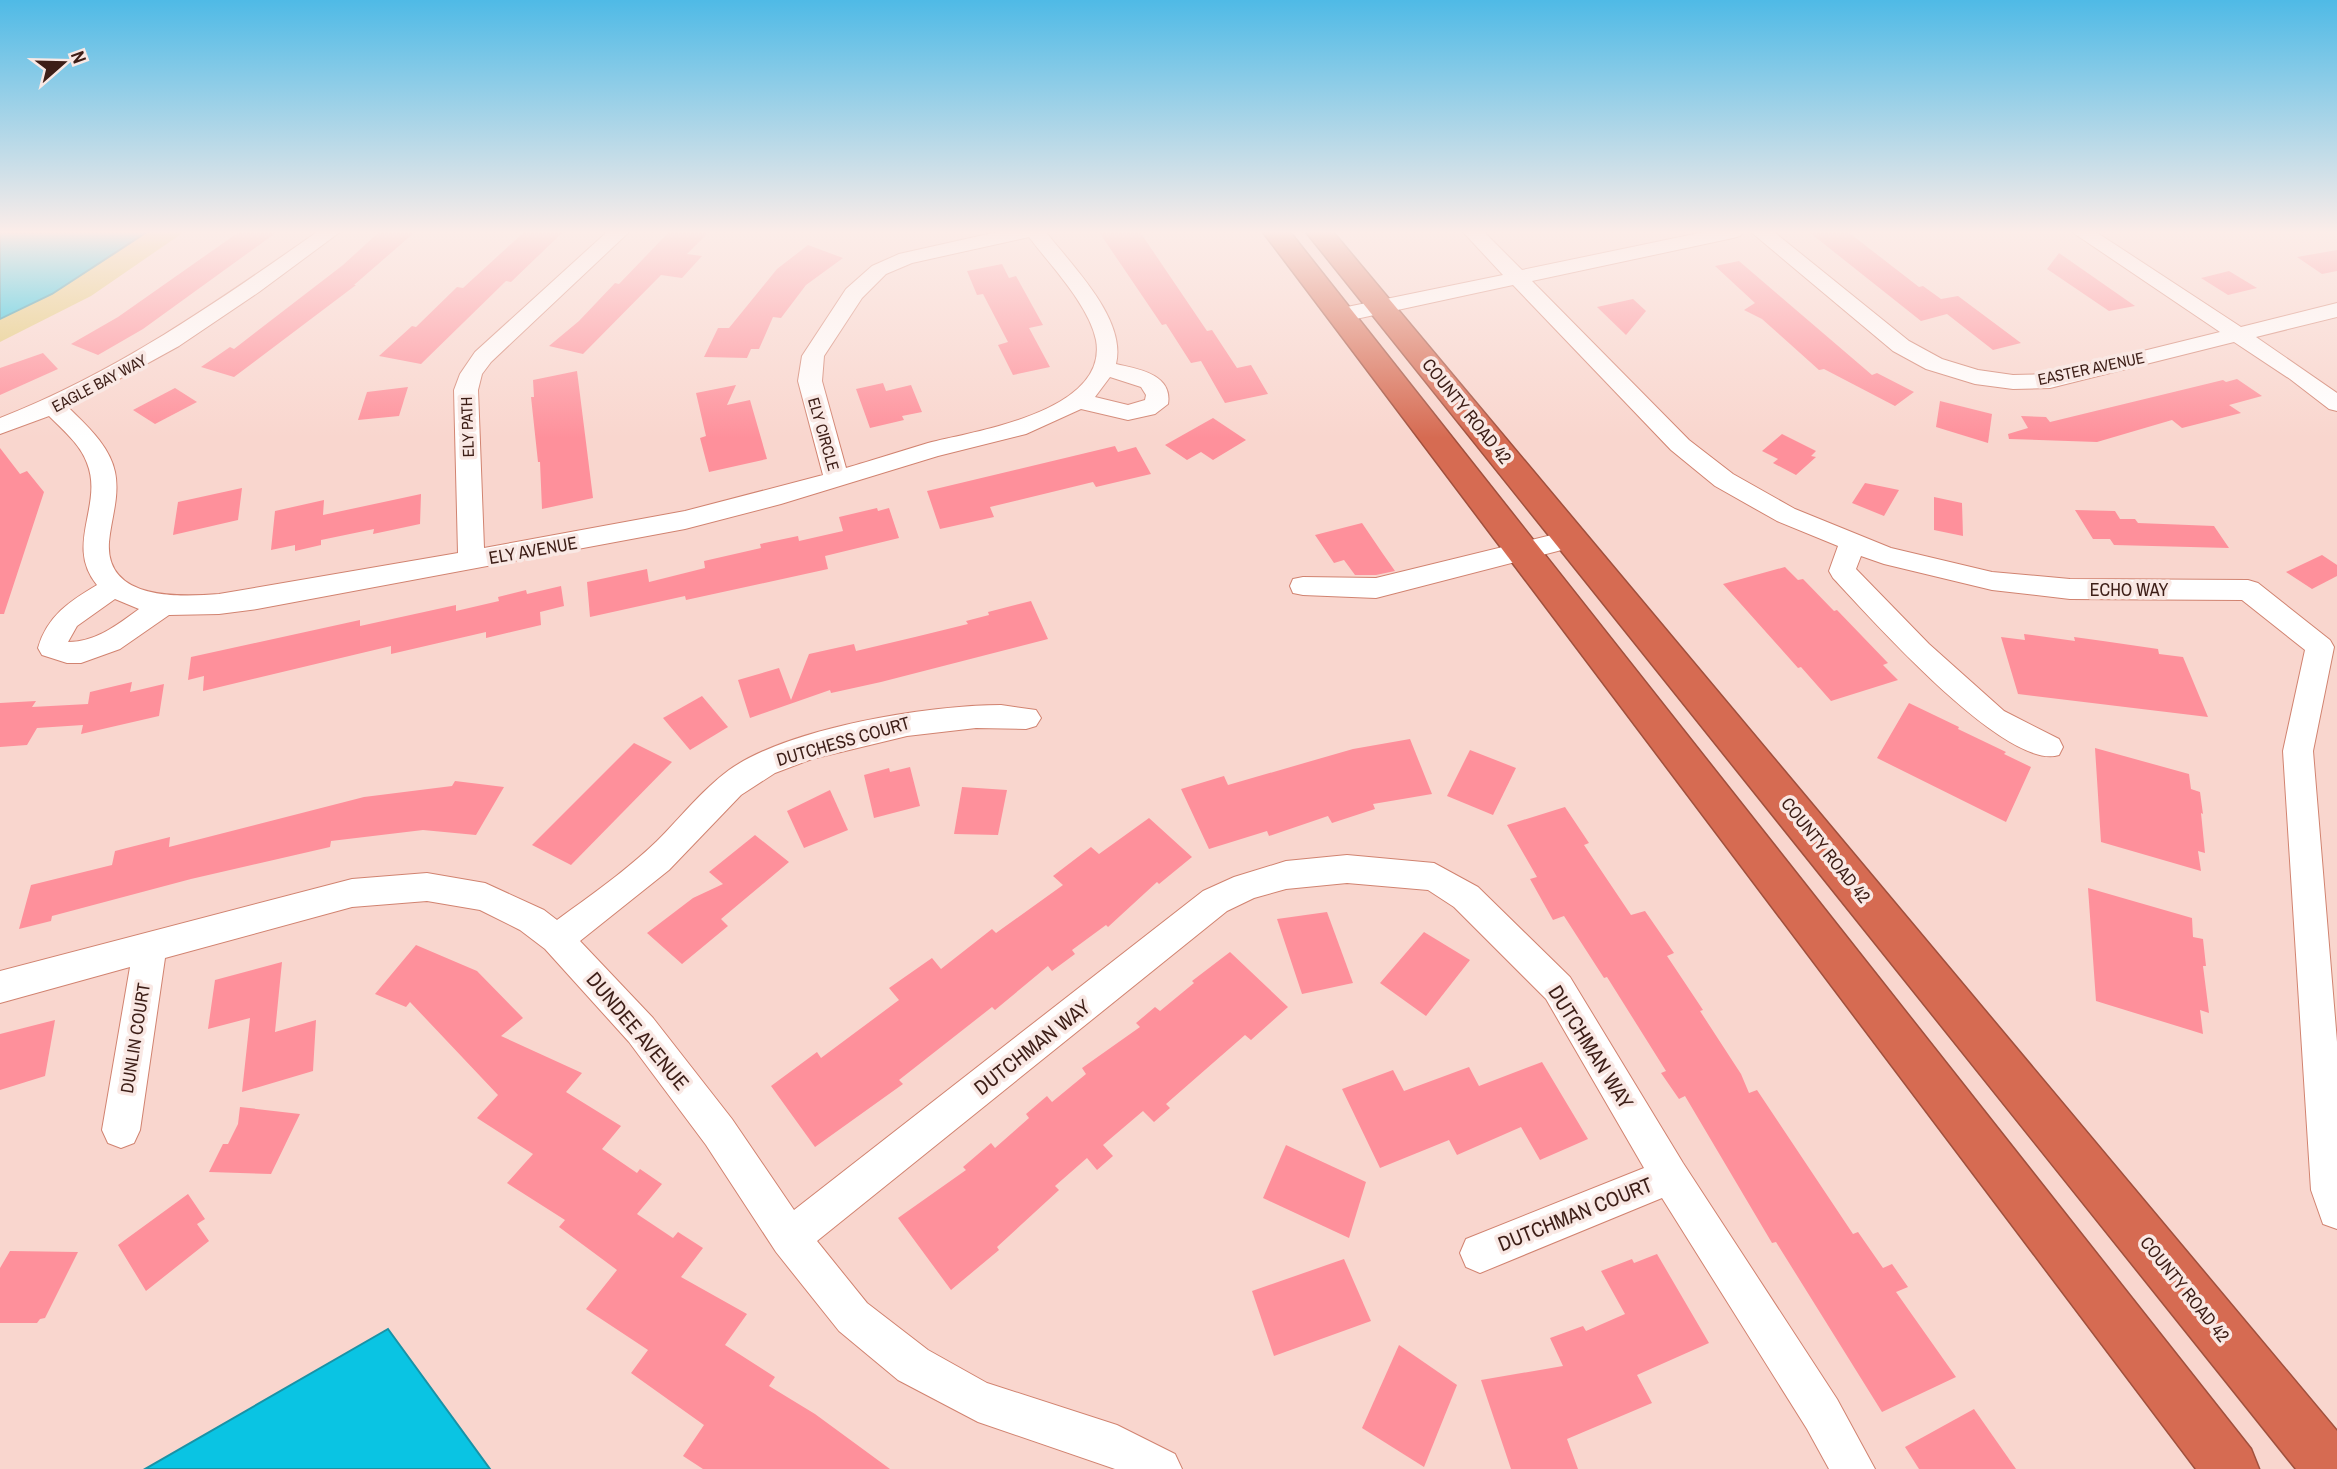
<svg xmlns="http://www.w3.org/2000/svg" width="2337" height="1469" font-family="'Archivo Narrow',sans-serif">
<rect width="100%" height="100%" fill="#f9d6ce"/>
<!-- green -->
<polygon fill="#e1c973" points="0,232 184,232 91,296 0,342"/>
<!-- water -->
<g fill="#0ac4e3" stroke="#1992a6" stroke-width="2">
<polygon points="147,232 52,294 0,319 0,233"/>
<polygon points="388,1329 490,1469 145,1469"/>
</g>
<!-- building -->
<g fill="#fe909b">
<polygon points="239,232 277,232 143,329 98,355 71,344 118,317"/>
<polygon points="379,232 415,232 354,285 356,285 234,377 201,367 230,347 234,349 343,265"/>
<polygon points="524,232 563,232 511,282 506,281 421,364 379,356 412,326 416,327 457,287 463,288"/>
<polygon points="669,232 709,232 687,254 702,256 682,278 661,275 583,354 549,346 579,321 615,283 619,284"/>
<polygon points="1099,232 1140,232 1207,331 1212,330 1237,368 1251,365 1268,394 1225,403 1201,361 1191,363 1166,324 1162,325"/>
<polygon points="1809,232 1848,232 1919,287 1923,286 1941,299 1958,296 2021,343 1993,350 1947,314 1921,321"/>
<polygon points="808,245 843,258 806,285 781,318 773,317 759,349 751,349 747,358 704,357 718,328 729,328 777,269"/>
<polygon points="2337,250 2337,271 2322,274 2297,257"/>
<polygon points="2059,253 2135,306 2109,311 2047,269"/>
<polygon points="1739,261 1872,375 1877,373 1914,392 1895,406 1824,369 1819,370 1762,319 1744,310 1755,303 1715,266"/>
<polygon points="1002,264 1009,278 1016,276 1043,325 1029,328 1050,367 1013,375 998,345 1008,342 983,294 977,295 967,271"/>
<polygon points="2229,271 2257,288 2228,295 2201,278"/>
<polygon points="1633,299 1646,311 1626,335 1597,307"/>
<polygon points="43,353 58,369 0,395 0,368"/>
<polygon points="577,371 593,498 542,509 540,462 538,462 531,397 534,397 533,380"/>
<polygon points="2237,379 2262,396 2229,405 2241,413 2182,428 2172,420 2097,442 2009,439 2008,434 2028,428 2021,416 2046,417 2050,422 2223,380 2226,382"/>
<polygon points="883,383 886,391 911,385 922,412 902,416 904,420 870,428 856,389"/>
<polygon points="736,385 727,405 750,400 767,459 709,472 700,438 706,436 696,393"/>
<polygon points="408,387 399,416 358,420 367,392"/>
<polygon points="175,388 197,402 155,424 133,410"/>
<polygon points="1940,401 1992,414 1988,443 1936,427"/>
<polygon points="1213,418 1246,440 1213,460 1201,452 1187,460 1165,445"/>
<polygon points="1782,434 1816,451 1811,456 1816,457 1796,475 1773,463 1778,459 1762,451"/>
<polygon points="1115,446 1118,452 1136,447 1151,474 1096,487 1093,482 990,507 994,517 940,529 927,491"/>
<polygon points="0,448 20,474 27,471 44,492 4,614 0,614"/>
<polygon points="1865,483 1899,490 1884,516 1852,503"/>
<polygon points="242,488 238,520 173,535 178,502"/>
<polygon points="421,494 420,524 373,534 374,529 321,540 321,545 295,551 295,545 271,550 275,511 324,500 323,515"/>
<polygon points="1934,497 1962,503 1963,536 1934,530"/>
<polygon points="877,508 878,511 889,508 899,538 825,556 828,569 686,600 685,596 590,617 587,582 647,569 649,582 705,568 704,561 761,548 760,544 798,536 799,541 843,531 839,517"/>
<polygon points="2075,510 2115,511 2120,519 2135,519 2138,523 2214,526 2229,548 2114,545 2110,539 2093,539"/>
<polygon points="1362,523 1383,554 1395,571 1376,575 1355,575 1344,560 1334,563 1315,535"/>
<polygon points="2322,555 2337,565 2337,576 2312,589 2286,572"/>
<polygon points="1785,567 1798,580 1803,579 1834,611 1837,610 1888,663 1883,665 1898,680 1831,701 1801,667 1798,668 1723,584"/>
<polygon points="561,586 564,606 540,612 541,625 486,638 486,632 391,654 391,646 203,691 204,676 188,680 191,657 360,620 360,626 456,605 456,611 499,601 498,597 526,590 527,594"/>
<polygon points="1031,601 1048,639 881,682 831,693 830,690 750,718 738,680 779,668 791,700 809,654 854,644 856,651 915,637 968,624 966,621 989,615 988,612"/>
<polygon points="2024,634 2075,641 2074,637 2103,641 2158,649 2159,654 2183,657 2208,717 2018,694 2001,637 2025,640"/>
<polygon points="132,682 130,692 164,684 159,716 81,734 83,725 37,728 27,745 0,747 0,703 36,701 32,707 88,704 90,692"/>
<polygon points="702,696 728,727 690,750 663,718"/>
<polygon points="1909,703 1959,727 1958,729 2006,752 2004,754 2031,767 2006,822 1877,758"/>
<polygon points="1410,739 1432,794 1373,804 1375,809 1332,823 1328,816 1269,836 1267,831 1209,849 1181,789 1224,776 1228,785 1353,749"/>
<polygon points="634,743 672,762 571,865 532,845"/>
<polygon points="2095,748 2189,774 2191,789 2200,792 2203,814 2201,813 2205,853 2198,851 2201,871 2101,842"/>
<polygon points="1470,750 1516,768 1493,815 1447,796"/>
<polygon points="910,767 920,806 874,818 864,775 889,768 890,772"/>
<polygon points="455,781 504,787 476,835 423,830 331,841 330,847 191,879 52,916 51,921 19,929 31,885 112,865 115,851 170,837 169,847 364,797 452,786"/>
<polygon points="962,787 1007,790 998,835 954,834"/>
<polygon points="830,790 848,830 804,848 787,811"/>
<polygon points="1565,807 1589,843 1584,845 1631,915 1645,911 1674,953 1667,956 1703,1010 1700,1011 1741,1074 1749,1093 1757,1090 1853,1234 1858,1232 1883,1268 1892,1264 1908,1287 1896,1292 1956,1377 1882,1412 1776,1242 1772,1243 1685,1096 1679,1099 1661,1073 1666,1071 1607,977 1604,978 1564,916 1553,920 1530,879 1537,877 1507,825"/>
<polygon points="1149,818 1192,857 1159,884 1157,882 1108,927 1106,925 1072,950 1075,954 1052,971 1048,966 995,1010 992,1007 899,1080 903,1084 815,1147 771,1086 817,1052 821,1058 899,1000 889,988 932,958 941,969 992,929 996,933 1063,885 1053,876 1091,847 1099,854"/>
<polygon points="755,835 789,862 721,919 728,926 682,964 647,933 693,898 723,884 709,872"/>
<polygon points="2088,888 2192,918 2193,937 2203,939 2206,966 2203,966 2209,1013 2200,1010 2203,1034 2096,1001"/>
<polygon points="1327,912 1353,983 1302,994 1277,919"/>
<polygon points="1424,932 1470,960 1426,1016 1380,983"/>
<polygon points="416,945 477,971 523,1018 501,1036 582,1073 566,1092 621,1126 602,1149 637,1173 640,1169 662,1184 637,1214 673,1238 678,1232 703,1248 681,1277 747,1314 725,1345 775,1377 769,1386 815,1414 890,1469 703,1469 683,1456 704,1425 631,1373 648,1350 586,1309 617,1270 559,1227 565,1220 507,1183 533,1154 477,1118 498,1095 410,1002 406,1007 375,994"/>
<polygon points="1230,952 1288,1007 1251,1040 1245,1035 1166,1104 1170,1108 1154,1122 1143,1111 1103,1145 1113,1156 1097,1170 1087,1158 1055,1186 1059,1190 997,1247 999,1250 951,1290 898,1218 966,1170 963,1167 991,1143 995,1148 1029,1118 1026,1114 1047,1096 1052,1102 1086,1074 1082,1068 1140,1027 1136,1023 1155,1007 1160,1011 1194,983 1192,981"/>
<polygon points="282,962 275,1032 316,1020 313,1071 242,1092 250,1018 208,1029 215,980"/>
<polygon points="55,1020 45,1076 0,1090 0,1034"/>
<polygon points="1542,1062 1588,1139 1540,1160 1521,1127 1457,1155 1449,1140 1380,1168 1342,1089 1393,1070 1404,1091 1469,1067 1479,1086"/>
<polygon points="240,1107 300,1114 271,1174 209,1172 223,1144 228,1144 238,1124"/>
<polygon points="1286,1145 1366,1182 1349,1238 1263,1198"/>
<polygon points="188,1194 205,1219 197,1224 209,1241 146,1291 118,1245"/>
<polygon points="10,1251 78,1252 45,1318 40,1319 37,1323 0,1323 0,1268"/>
<polygon points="1657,1254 1709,1343 1637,1375 1652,1403 1567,1439 1578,1469 1511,1469 1481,1380 1563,1366 1550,1338 1583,1326 1586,1331 1625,1314 1601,1271 1632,1259 1634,1263"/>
<polygon points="1344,1259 1371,1321 1274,1356 1252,1291"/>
<polygon points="1399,1345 1457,1385 1424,1467 1362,1428"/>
<polygon points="1974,1409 2016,1469 1919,1469 1905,1447"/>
</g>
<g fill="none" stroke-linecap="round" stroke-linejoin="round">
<!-- minor casing -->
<g stroke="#d18370" stroke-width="2">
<g id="minor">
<path d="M317 232H340L259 292 179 346 68 407C86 425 110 446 115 472 120 496 111 519 109 542 105 601 181 597 219 594L458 553 454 390 460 374 475 352 607 232H629L491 362 482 374 478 390 484 548 685 511 823 475 798 381 802 356 846 289 872 266 899 254 997 232H1046C1072 266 1127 319 1116 364 1138 369 1173 374 1168 404L1155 414 1128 420 1081 409 1026 434 938 456 781 504 685 529 257 609 219 614 169 615 120 649 81 663H67L42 655 38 648C47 616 70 601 97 585 64 545 104 505 87 463 80 444 63 430 49 416L0 434V418C115 373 216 303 317 232ZM1029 237C1050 265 1089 305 1096 340 1109 412 975 431 928 443 901 451 874 460 846 468L822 381 824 356 862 298 886 274 912 263ZM1110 377 1141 387 1146 395 1145 400 1128 405 1095 397ZM115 599 139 609C117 625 96 642 68 642L77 626Z"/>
<path d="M1463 232H1484L1522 270 1704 232H1743L1740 236 1733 238 1532 281 1689 440 1733 474 1795 509 1891 548 1992 572 2070 579 2248 580 2258 583 2330 640 2334 647 2313 751 2337 1042V1229L2323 1224 2311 1190 2283 751 2305 650 2242 600 2070 599 1992 590 1884 564 1861 556 1856 569 1929 644 2004 711 2059 739 2063 747 2059 755C2006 772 1869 616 1833 578L1829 571 1838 546 1777 521 1715 486 1671 450 1513 285 1342 322 1334 320 1331 315 1334 310 1342 308 1503 275Z"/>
<polygon points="1751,232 1774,232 1909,341 1942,359 1978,370 2013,375 2050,374 2220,332 2072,232 2096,232 2241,327 2337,303 2337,317 2256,337 2337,393 2337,411 2329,409 2290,379 2234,342 2050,388 2013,389 1975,384 1926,369 1893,351"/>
<polygon points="1572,530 1581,533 1585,539 1581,545 1376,598 1303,595 1293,593 1290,586 1293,579 1303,577 1376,578"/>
<path d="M1001 705 1036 710 1041 718 1036 726 1026 729 976 728 907 736 812 759 775 773 741 795 669 870 580 941 653 1018 732 1119 794 1210 1203 891 1234 877 1286 861 1347 855 1434 863 1478 887 1570 977 1683 1163 1837 1399 1875 1469H1829L1807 1429 1662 1198 1480 1273 1466 1267 1460 1253 1466 1239 1644 1168 1546 999 1454 907 1428 890 1347 883 1286 889 1254 898 1227 911 817 1241 867 1303 928 1350 987 1383 1117 1425 1175 1454 1182 1469H1115L978 1422 898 1380 839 1331 776 1252 706 1145 629 1042 545 949 520 930 480 910 427 901 352 907 165 958 140 1130 134 1143 121 1148 108 1143 102 1130 130 967 0 1003V971L352 879 427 873 485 883 544 910 557 920C591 895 627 870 657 841 681 817 702 790 729 770 788 728 928 705 1001 705Z"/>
</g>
</g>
<!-- highway casing -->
<g stroke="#a0503d" stroke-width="3">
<g id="highway">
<polygon points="1263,232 1290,232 2251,1449 2259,1469 2196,1469"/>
<polygon points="1306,232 1333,232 2337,1431 2337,1469 2296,1469"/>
</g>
</g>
<!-- minor -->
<use href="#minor" fill="#fff" fill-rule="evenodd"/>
<!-- highway -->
<use href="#highway" fill="#d66b52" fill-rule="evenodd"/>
</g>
<!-- sky -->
<linearGradient id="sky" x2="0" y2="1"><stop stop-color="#4fbae6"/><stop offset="0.53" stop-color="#fcede9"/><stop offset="1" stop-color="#fcede9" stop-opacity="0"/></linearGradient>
<rect width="2337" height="438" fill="url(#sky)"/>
<g text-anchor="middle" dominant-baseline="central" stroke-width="7" stroke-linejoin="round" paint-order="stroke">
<!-- far-street labels -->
<g font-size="16" fill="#3d1e17" stroke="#f9e8e4">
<text transform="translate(2091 368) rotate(-12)">EASTER AVENUE</text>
<text transform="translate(99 383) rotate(-28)">EAGLE BAY WAY</text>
<text transform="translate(467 427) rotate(-92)">ELY PATH</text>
<text transform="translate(824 434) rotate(74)">ELY CIRCLE</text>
</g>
<!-- street labels -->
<g font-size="18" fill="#3d1e17" stroke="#f9e8e4">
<text transform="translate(1467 411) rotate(51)">COUNTY ROAD 42</text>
<text transform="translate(533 550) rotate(-10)">ELY AVENUE</text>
<text x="2129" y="589">ECHO WAY</text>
<text transform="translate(843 741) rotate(-16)">DUTCHESS COURT</text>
<text transform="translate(1826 850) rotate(51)">COUNTY ROAD 42</text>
<text transform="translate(135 1038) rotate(-81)">DUNLIN COURT</text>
<text transform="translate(2185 1289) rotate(51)">COUNTY ROAD 42</text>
</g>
<!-- near-street labels -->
<g font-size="21" fill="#3d1e17" stroke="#f9e8e4">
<text transform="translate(638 1031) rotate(50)">DUNDEE AVENUE</text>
<text transform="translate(1032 1047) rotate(-38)">DUTCHMAN WAY</text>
<text transform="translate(1591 1047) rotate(58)">DUTCHMAN WAY</text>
<text transform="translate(1575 1214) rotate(-22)">DUTCHMAN COURT</text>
</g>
</g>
<!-- north arrow -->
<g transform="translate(63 63) rotate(70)" stroke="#f9e8e4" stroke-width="5" paint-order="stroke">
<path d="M0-5L12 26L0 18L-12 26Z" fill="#3d1e17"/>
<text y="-10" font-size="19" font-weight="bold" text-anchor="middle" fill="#3d1e17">N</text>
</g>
</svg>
